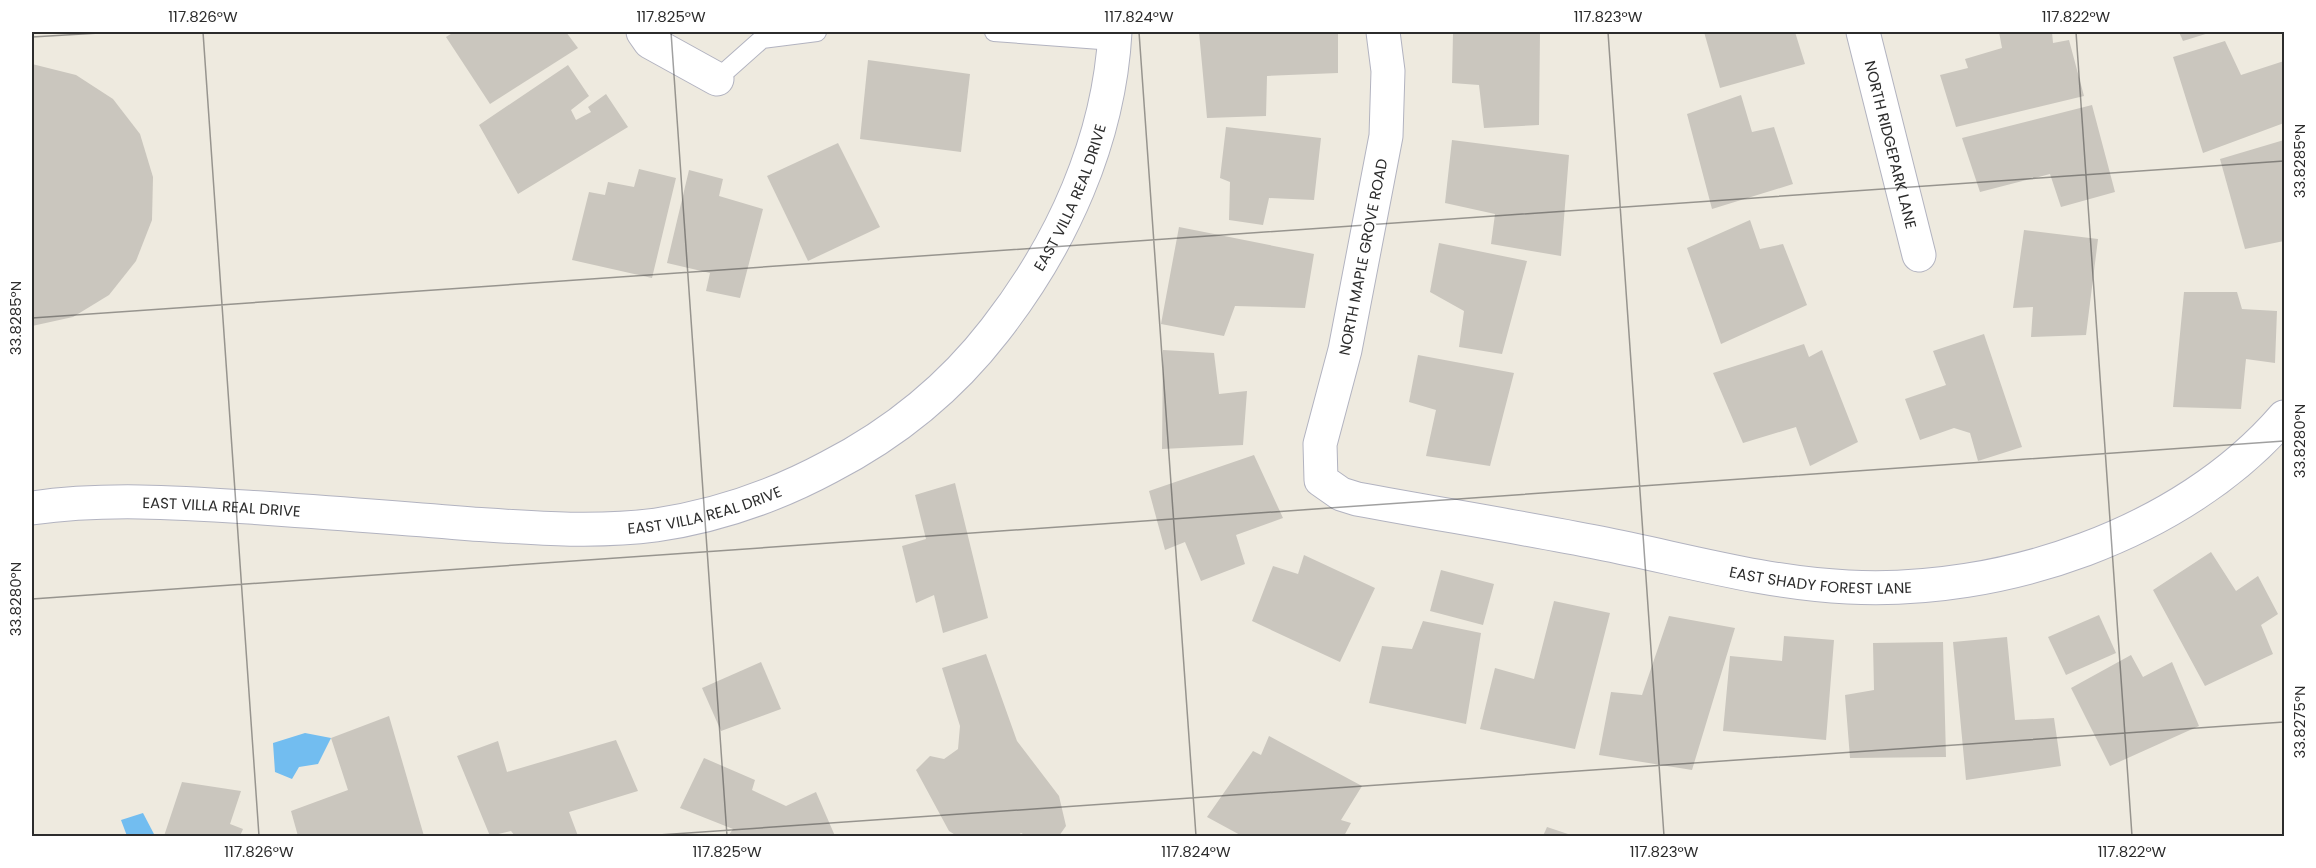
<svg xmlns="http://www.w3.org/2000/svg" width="2316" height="868" font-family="Poppins,sans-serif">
<rect width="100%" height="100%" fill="#eeeadf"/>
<!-- water -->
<g fill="#72bdf0">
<polygon points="305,733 331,738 318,764 299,767 292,779 275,772 273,743"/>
<polygon points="143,813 155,836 127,836 121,820"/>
</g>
<!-- building -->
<g fill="#cac6be">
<polygon points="454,32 566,32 578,48 490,104 446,37"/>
<polygon points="1199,32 1338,32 1338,73 1267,76 1266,116 1207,118"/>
<polygon points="1487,32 1540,32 1539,125 1484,128 1479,85 1452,83 1453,33"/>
<polygon points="1704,32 1795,32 1805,64 1720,88"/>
<polygon points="1999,32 2052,32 2053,43 2069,40 2084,96 1956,127 1940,75 1968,68 1965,59 2002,48"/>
<polygon points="2179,32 2212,32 2183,41"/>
<polygon points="2225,41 2241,75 2284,61 2284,123 2203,153 2173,57"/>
<polygon points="868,60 970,74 961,152 860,139"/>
<polygon points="32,64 76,75 113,99 140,134 153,177 152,220 136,261 109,295 73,317 32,326"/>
<polygon points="568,65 589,96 571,110 576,120 591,112 588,107 606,94 628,127 518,194 479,125"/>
<polygon points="1741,95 1752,132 1774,127 1793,184 1712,209 1687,114"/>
<polygon points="2092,105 2115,192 2061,207 2050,174 1980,192 1962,138"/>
<polygon points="1226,127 1321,138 1314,200 1269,198 1263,225 1229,220 1230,182 1220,178"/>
<polygon points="1452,140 1569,155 1561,256 1491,244 1495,214 1445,203"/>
<polygon points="2284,140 2284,241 2245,249 2220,159"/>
<polygon points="838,143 880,227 808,261 767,176"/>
<polygon points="639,169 676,178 652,278 572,260 589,192 605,195 608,182 634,187"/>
<polygon points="689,170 723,179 719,196 763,209 740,298 706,291 710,273 667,263"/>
<polygon points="1750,220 1760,249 1783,244 1807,305 1721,344 1687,248"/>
<polygon points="1179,227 1314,254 1305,308 1235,306 1224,336 1161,324"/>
<polygon points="2024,230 2098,239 2086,335 2031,337 2033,307 2013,308"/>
<polygon points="1439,243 1527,261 1502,354 1459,347 1464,311 1430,292"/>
<polygon points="2184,292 2237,292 2242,309 2277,311 2275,363 2246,359 2241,409 2173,407"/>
<polygon points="1984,334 2022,447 1978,461 1970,433 1954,428 1920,440 1905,399 1946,385 1933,351"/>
<polygon points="1804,344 1809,357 1822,350 1858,442 1810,466 1796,427 1743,443 1713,373"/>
<polygon points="1163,350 1214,353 1219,394 1247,391 1243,445 1162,449"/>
<polygon points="1418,355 1514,373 1490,466 1426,456 1436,410 1409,402"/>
<polygon points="1254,455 1283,518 1236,535 1245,564 1201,581 1185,542 1165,550 1149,491"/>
<polygon points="955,483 988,618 943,633 934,595 916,603 902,546 926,539 915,495"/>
<polygon points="2211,552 2236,591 2258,576 2278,614 2261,625 2273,654 2205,686 2153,590"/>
<polygon points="1304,555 1375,588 1340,662 1252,621 1273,566 1298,574"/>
<polygon points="1441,570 1494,584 1483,625 1430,611"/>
<polygon points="1554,601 1610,613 1575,749 1480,729 1495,668 1534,679"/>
<polygon points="2099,615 2116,653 2066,675 2048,637"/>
<polygon points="1669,616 1735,628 1692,770 1599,755 1611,692 1642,695"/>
<polygon points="1423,621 1481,633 1466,724 1369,703 1382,646 1412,649"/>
<polygon points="1784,636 1834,640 1826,740 1723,731 1730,656 1782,661"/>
<polygon points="2007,637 2015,720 2054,718 2061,766 1966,780 1953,642"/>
<polygon points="1943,642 1946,757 1850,758 1845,695 1874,690 1873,643"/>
<polygon points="986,654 1017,741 1059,796 1066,826 1059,836 1027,836 1021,833 1017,836 957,836 949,831 916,770 930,756 944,759 958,749 960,726 942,668"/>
<polygon points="2131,655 2143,677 2172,662 2199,726 2110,766 2071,688"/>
<polygon points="761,662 781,709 721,731 702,688"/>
<polygon points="389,716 424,836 298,836 291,811 348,790 331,738"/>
<polygon points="1269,736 1362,786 1341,820 1351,823 1344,836 1242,836 1207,817 1253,751 1261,755"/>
<polygon points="616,740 638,791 569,812 578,836 515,836 511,831 490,836 457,756 498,741 507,772"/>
<polygon points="704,758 755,780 752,790 786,806 816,792 835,836 728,836 733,829 680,808"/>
<polygon points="182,782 241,791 230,824 243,829 240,836 164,836"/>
<polygon points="1547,827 1574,836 1543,836"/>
</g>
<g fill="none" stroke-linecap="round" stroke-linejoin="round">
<!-- service casing -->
<g stroke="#b2b3c0" stroke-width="20">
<g id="service">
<polyline points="994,32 1114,41"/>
<polyline points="717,79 762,39 817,32"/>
</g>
</g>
<!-- minor casing -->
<g stroke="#b2b3c0" stroke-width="35">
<g id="minor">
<polyline points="643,32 650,42 717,79"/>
<path id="s1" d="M1383 32 1388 71 1386 136 1345 350 1320 444 1321 480 1341 494 1357 499C1438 514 1519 527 1600 543 1682 559 1764 583 1848 587 2001 595 2182 535 2284 417"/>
<path id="s2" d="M1863 32 1919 255"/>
</g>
</g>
<!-- tertiary casing -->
<g stroke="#b2b3c0" stroke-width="35">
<g id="tertiary">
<path id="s3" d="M32 508C108 497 185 503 262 508 332 513 402 518 472 524 533 528 595 533 656 525 717 516 775 496 829 467 893 434 951 387 995 330 1062 244 1109 141 1115 32"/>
</g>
</g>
<!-- service -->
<use href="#service" stroke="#fff" stroke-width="18"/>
<!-- minor -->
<use href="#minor" stroke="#fff" stroke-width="33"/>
<!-- tertiary -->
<use href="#tertiary" stroke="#fff" stroke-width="33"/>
</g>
<!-- ticks -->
<path fill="none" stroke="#2c2c2c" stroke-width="1.5" stroke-opacity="0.45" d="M203 32 259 836M671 32 727 836M1139 32 1196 836M1608 32 1664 836M2076 32 2132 836M32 37 116 32M32 318 2284 161M32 599 2284 441M644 836 2284 722"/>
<g text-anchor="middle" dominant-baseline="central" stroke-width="4.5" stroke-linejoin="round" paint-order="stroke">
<!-- street labels -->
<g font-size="15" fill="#2c2c2c" stroke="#fff">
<text stroke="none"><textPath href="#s2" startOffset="116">NORTH RIDGEPARK LANE</textPath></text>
<text stroke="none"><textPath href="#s3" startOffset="1179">EAST VILLA REAL DRIVE</textPath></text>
<text transform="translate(1363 257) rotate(-79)">NORTH MAPLE GROVE ROAD</text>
<text stroke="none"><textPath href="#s3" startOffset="190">EAST VILLA REAL DRIVE</textPath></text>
<text stroke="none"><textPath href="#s3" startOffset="676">EAST VILLA REAL DRIVE</textPath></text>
<text stroke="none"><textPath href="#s1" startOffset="968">EAST SHADY FOREST LANE</textPath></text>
</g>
</g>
<!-- border -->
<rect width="2316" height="868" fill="none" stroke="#ffffff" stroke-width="66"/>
<rect x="33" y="33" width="2250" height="802" fill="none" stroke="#2c2c2c" stroke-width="2"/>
<g font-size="15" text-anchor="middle" fill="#2c2c2c">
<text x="203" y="22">117.826°W</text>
<text x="671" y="22">117.825°W</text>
<text x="1139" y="22">117.824°W</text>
<text x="1608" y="22">117.823°W</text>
<text x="2076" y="22">117.822°W</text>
<text transform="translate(2300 161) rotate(-90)" y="5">33.8285°N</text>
<text transform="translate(16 318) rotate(-90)" y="5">33.8285°N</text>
<text transform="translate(2300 441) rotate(-90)" y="5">33.8280°N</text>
<text transform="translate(16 599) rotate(-90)" y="5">33.8280°N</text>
<text transform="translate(2300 722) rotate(-90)" y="5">33.8275°N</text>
<text x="259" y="857">117.826°W</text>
<text x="727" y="857">117.825°W</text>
<text x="1196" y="857">117.824°W</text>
<text x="1664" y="857">117.823°W</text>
<text x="2132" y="857">117.822°W</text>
</g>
</svg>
